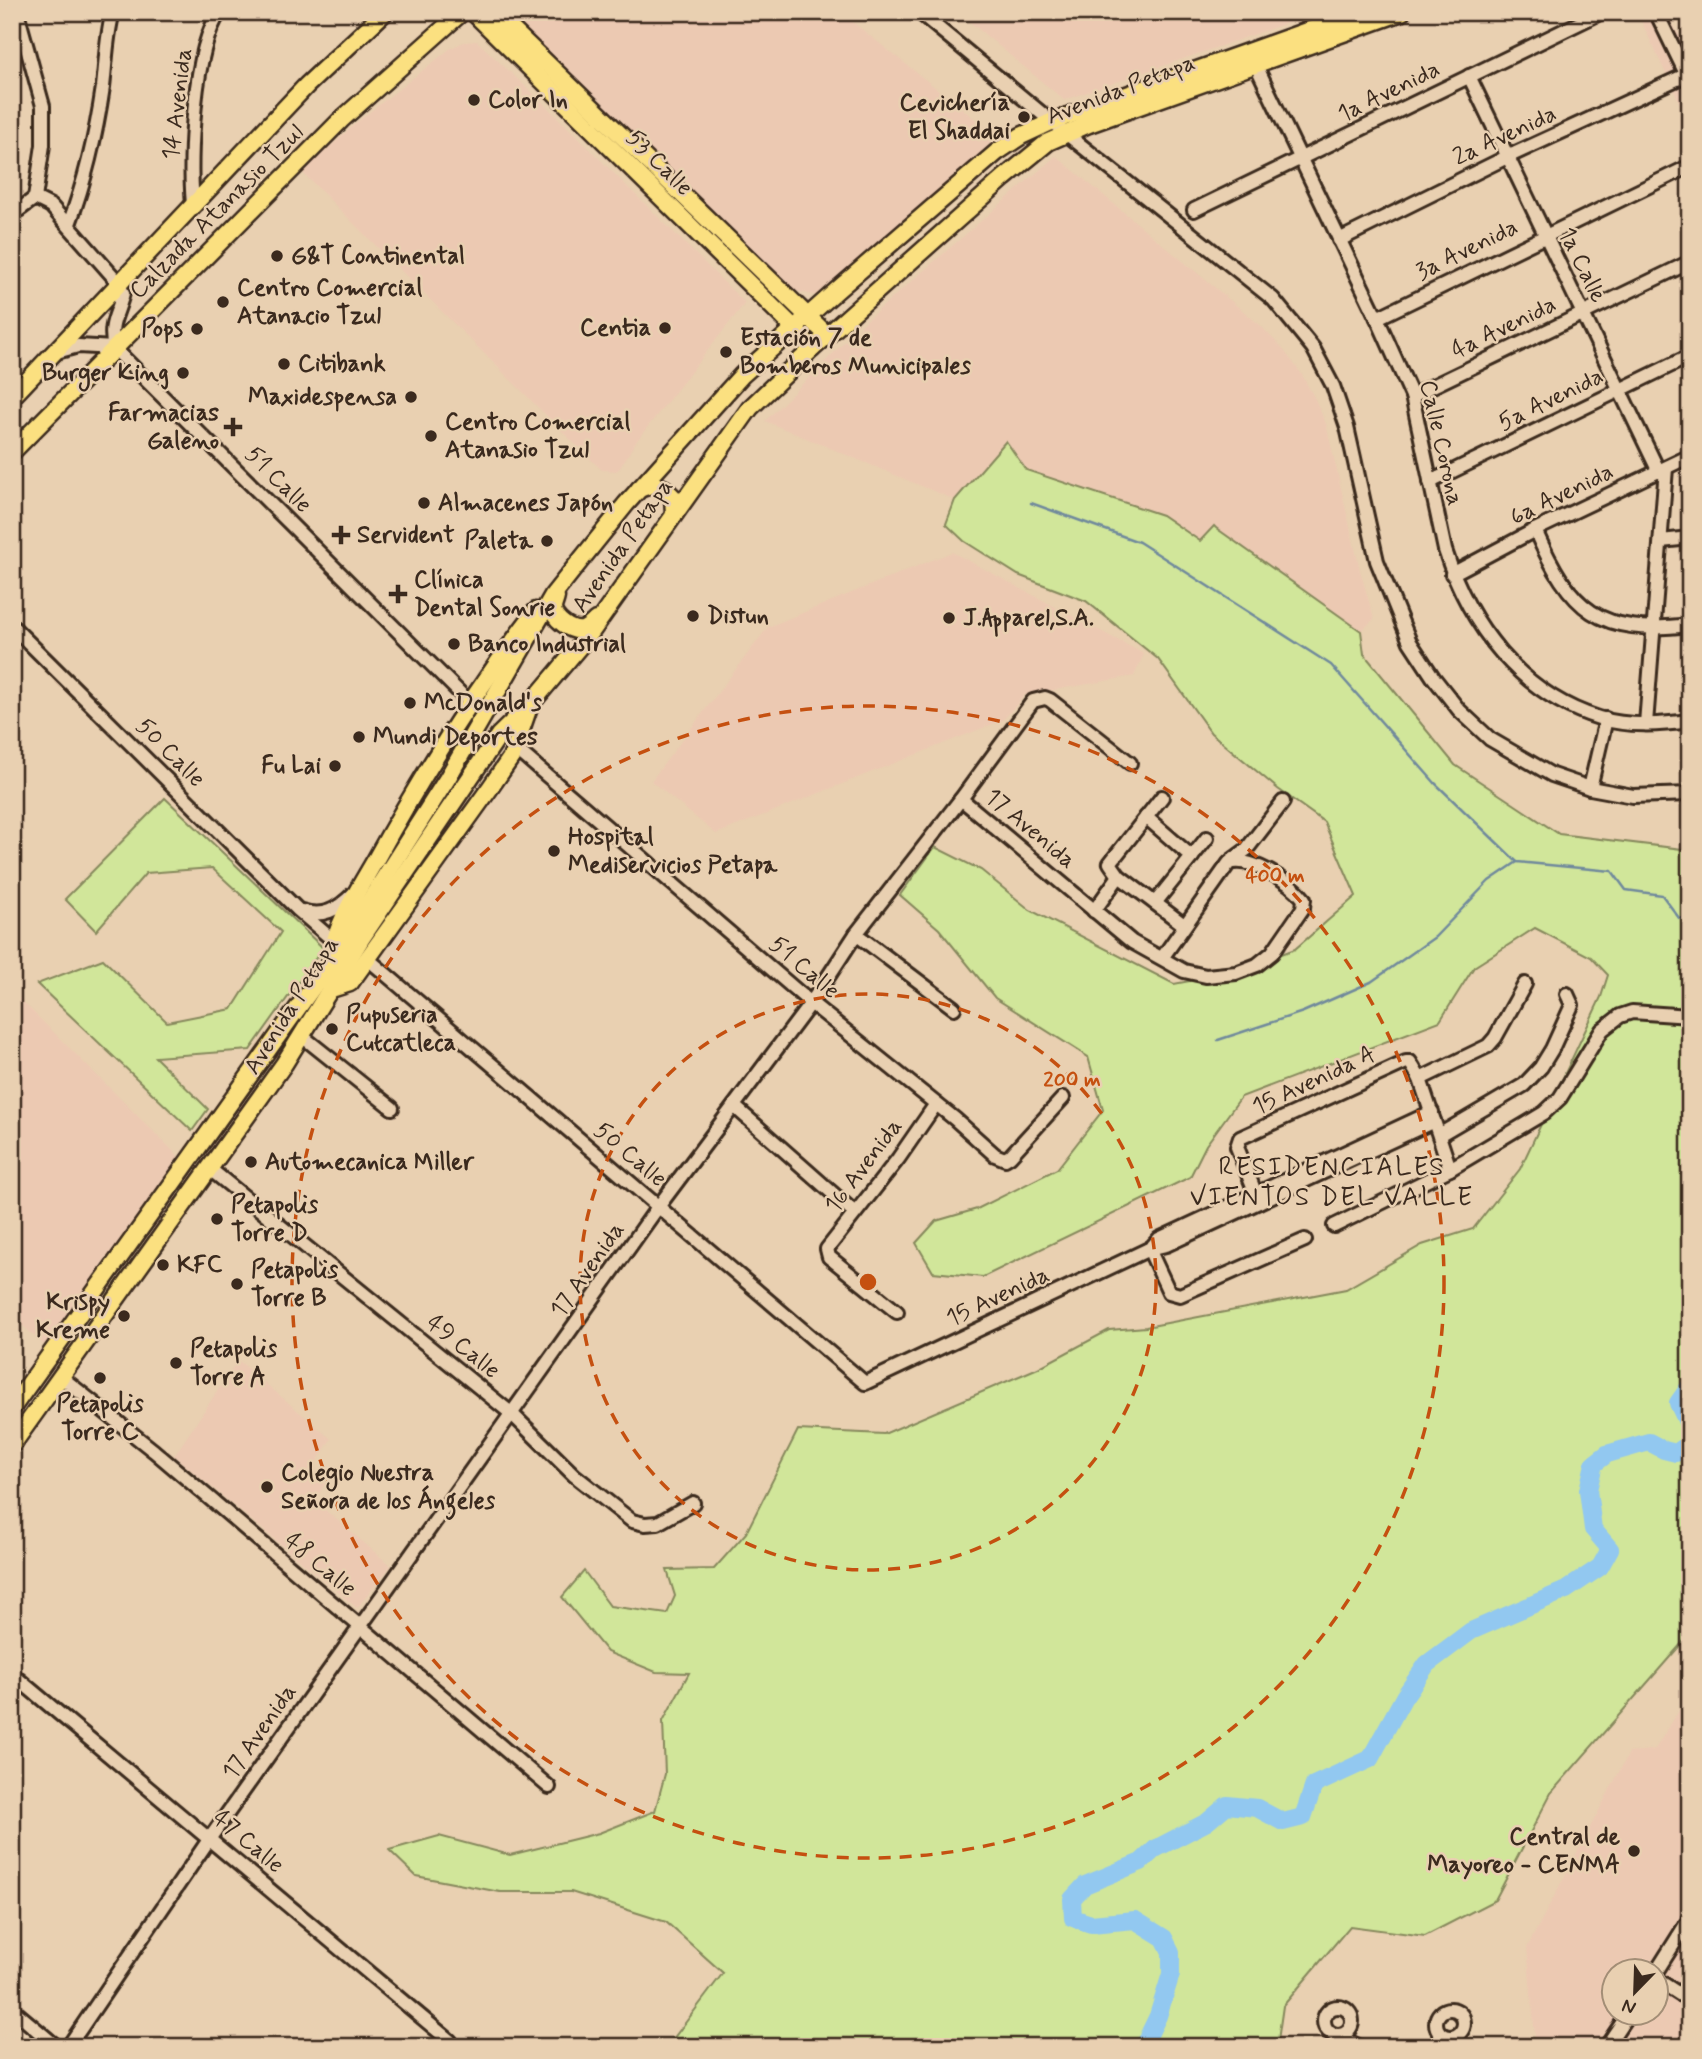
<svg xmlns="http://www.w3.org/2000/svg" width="1702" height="2059" font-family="Mynerve,sans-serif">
<rect width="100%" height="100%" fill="#e9d0b1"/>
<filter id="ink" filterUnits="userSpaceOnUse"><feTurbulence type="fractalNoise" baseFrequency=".0143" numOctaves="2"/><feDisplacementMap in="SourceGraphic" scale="14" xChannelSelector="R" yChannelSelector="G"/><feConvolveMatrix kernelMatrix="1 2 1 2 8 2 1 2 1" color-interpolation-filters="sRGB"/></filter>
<g filter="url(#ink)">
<!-- built -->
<g fill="#ecc9b2" fill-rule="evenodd">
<polygon points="508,12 840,12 999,138 819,296 795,291"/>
<polygon points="958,12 1319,12 1064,100"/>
<polygon points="1637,12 1666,12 1690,54 1690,125"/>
<polygon points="477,41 540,100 745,303 635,443 620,468 616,471 602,470 587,456 302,172 356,123 451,48 464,42"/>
<polygon points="1056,156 1260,325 1282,348 1301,373 1315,399 1326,424 1360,570 1374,619 1361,631 1215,527 1200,542 1162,515 1026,470 1006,442 955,500 765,421 868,319"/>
<polygon points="952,552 1144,654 1134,676 1025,695 1003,720 716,834 651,781 768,627"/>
<polygon points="12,991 179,1157 44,1345 12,1316"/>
<polygon points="238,1360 331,1439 313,1468 329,1478 317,1496 323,1508 391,1566 357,1608 174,1456"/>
<path d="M1690 1693V2047H1536L1527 1948 1629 1753 1655 1749ZM1614 1972H1656V2014H1614Z"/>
</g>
<!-- green -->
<g fill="#d1e69a" stroke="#86885c" stroke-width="2">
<polygon points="1006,441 1026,470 1162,515 1200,541 1214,526 1216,528 1361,631 1364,654 1455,765 1559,834 1690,850 1690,1634 1551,1793 1495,1900 1425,1936 1350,1926 1283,2006 1277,2047 662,2047 673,2039 723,1973 666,1922 571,1892 500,1892 416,1876 389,1850 439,1836 510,1855 599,1833 655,1811 665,1774 663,1721 689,1673 656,1672 607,1652 562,1597 584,1571 610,1606 667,1614 675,1596 667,1570 714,1569 746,1533 798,1430 884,1434 1038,1368 1109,1330 1146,1327 1346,1289 1422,1245 1473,1229 1520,1169 1601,997 1608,975 1591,957 1535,928 1474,967 1440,1021 1241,1097 1206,1145 1190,1177 983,1277 933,1272 916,1243 936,1221 977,1209 1057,1169 1103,1110 1088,1057 995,998 939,929 900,895 935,847 981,870 1030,910 1174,984 1227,974 1295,949 1356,896 1324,822 1278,789 1211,733 1158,659 1086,601 1018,575 964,541 946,524 955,500"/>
<polygon points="165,798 323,948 250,1050 155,1057 208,1109 192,1131 37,984 103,959 167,1022 232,1009 281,932 212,868 146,873 96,931 65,899"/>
</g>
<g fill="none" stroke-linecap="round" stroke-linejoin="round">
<!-- stream -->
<g stroke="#6f899c" stroke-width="2.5">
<polyline points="1031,503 1139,542 1331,665 1435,783 1517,862 1612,871 1626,890 1662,895 1679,918 1690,920"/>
<polyline points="1218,1040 1303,1012 1371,982 1435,937 1489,881 1517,862"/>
</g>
<!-- river -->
<g stroke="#92c8f0" stroke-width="18">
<polyline points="1690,1386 1678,1403 1690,1428"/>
<polyline points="1143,2047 1158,2016 1171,1974 1171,1952 1164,1938 1135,1920 1091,1924 1073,1918 1072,1899 1085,1885 1141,1862 1155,1849 1207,1822 1227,1805 1257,1808 1283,1822 1303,1817 1314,1785 1370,1759 1404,1697 1427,1664 1471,1631 1566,1590 1600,1567 1610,1549 1593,1529 1588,1490 1594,1464 1607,1454 1649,1442 1664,1450 1676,1453 1687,1445 1690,1435"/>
</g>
<!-- minor casing -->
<g stroke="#3b2a1e" stroke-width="18">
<g id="minor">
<polyline points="17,12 43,106 43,145 35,198"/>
<polyline points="919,12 1058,127 1273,299 1313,348 1333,386 1347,427 1377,561 1410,642 1433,677 1459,710 1490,739 1552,775 1590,788 1633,796 1690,794"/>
<polyline points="1656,12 1690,82"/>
<path d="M1252 57 1377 318 1412 396 1445 550C1469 625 1521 694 1599 718 1628 727 1660 725 1690 721"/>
<polyline points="1469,76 1659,472"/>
<path d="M35 198 51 206 118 282 123 293C118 315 108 323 114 348L470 703"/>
<path d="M193 205C189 159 193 49 220 12"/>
<polyline points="1194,210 1602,12"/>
<polyline points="12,215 35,198"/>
<path d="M69 224C86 179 96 135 103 87 106 62 106 37 113 12"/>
<polyline points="1339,240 1507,157 1690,73"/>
<polyline points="1377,318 1690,166"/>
<polyline points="53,353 78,346 114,348"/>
<polyline points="1412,396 1690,262"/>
<polyline points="1430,482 1690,356"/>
<path d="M1535 530C1571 611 1598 636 1690 625"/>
<polyline points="1661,541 1690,538"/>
<polyline points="1452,574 1535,530 1690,456"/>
<polyline points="12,626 298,910 335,942"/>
<polyline points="1646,724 1666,468"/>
<polyline points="515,748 811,1003 955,1119 995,1155 1005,1159 1010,1156 1063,1098"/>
<polyline points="1590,788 1606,719"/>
<polyline points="1162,797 1110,863 1119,876 1184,925"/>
<path d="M961 799 1132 942 1184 971 1206 976 1236 973 1257 965 1272 953 1303 908 1304 899C1291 882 1251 856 1229 863L1162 958"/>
<polyline points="1146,817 1192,857"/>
<polyline points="1231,861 1246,850 1283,802"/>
<polyline points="1155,903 1207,838"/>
<path d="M302 911C323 918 337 910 353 894"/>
<polyline points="1094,911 1119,876"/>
<polyline points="856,934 954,1008"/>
<polyline points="368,959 865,1383 1149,1249 1166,1245 1434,1121"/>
<polyline points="302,1036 392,1108"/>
<polyline points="1420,1079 1488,1046 1495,1038 1525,984"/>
<polyline points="734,1106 855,1213"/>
<polyline points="1439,1135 1524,1085 1541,1067 1552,1049 1572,1005 1567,994"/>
<polyline points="210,1169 512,1414 574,1475 632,1521 645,1524 658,1523 693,1503"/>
<polyline points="1259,1202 1237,1147 1240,1138 1406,1062 1410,1062 1420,1079 1450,1169"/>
<polyline points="1334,1226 1450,1169 1544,1113 1560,1098 1602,1030 1620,1016 1632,1012 1690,1016"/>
<polyline points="1149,1249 1169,1292 1180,1295 1305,1240"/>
<polyline points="1150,1249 1159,1239 1432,1112"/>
<polyline points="897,1312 829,1257 827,1249 898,1159 936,1104"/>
<polyline points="61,1377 154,1451 549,1787"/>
<polyline points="12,1674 450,2041 450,2047"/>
<polyline points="1656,1972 1690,1918"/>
<polyline points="1656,1979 1690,2001"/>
<circle cx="1338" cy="2021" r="14"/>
<polyline points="12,2009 57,2047"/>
<circle cx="1450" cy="2023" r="14"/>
<polyline points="1336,2035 1360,2047"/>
<polyline points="68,2047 210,1838 658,1207 811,1003 856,934 961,799 1033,701 1045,698 1050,700 1130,763"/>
<polyline points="1606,2047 1628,2014"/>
</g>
</g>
<!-- major casing -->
<g stroke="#3b2a1e" stroke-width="21">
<g id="major">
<polyline points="473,12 794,328 812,349"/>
<polyline points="494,12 827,335"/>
<polyline points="12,397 307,85 385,12"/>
<polyline points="12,452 341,120 462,12"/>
<polyline points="639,489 654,484 665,489 673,497 674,514"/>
<path d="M556 597C556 599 553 606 553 608 553 619 571 632 582 630 587 629 592 624 596 620"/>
<path d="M335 941C340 918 364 880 376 859 424 772 475 690 536 611"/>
<polyline points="331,989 350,983 490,788 512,756 529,707"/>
<polyline points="12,1408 330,963 447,779 553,595 572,571 626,504 742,375 836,291 997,152 1021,136 1051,122 1360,12"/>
<polyline points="12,1445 284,1064 361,939 499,735 529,706 589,635 750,408 812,349 1004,178 1048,142 1089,124 1402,12"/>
</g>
</g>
<!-- minor -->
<use href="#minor" stroke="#e9d0b1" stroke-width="12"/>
<!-- major -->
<use href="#major" stroke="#fbe080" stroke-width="16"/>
</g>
</g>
<!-- distance rings -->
<g fill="none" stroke="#c55010" stroke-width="3.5" stroke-dasharray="12 9">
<circle cx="868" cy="1282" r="288"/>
<circle cx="868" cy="1282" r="576"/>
</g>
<!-- markers -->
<g fill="#3b2a1e" stroke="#e9d0b1" stroke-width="2.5">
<circle cx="474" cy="100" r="7"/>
<circle cx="1024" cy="117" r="7"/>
<circle cx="277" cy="256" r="7"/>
<circle cx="223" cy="302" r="7"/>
<circle cx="665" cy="328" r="7"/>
<circle cx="197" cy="329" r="7"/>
<circle cx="726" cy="352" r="7"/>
<circle cx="284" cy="364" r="7"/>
<circle cx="183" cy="373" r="7"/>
<circle cx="411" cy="397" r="7"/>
<path d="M229.5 416.5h7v7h7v7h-7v7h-7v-7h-7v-7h7z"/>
<circle cx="431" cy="436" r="7"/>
<circle cx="424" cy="503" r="7"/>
<path d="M337.5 524.5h7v7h7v7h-7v7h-7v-7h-7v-7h7z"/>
<circle cx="547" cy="541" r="7"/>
<path d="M394.5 583.5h7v7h7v7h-7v7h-7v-7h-7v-7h7z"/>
<circle cx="693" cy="616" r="7"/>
<circle cx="949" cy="618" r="7"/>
<circle cx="454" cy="644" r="7"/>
<circle cx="410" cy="703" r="7"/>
<circle cx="359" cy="737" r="7"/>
<circle cx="335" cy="766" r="7"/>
<circle cx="554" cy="851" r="7"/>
<circle cx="332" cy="1029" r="7"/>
<circle cx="251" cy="1162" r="7"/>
<circle cx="217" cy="1219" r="7"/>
<circle cx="163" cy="1265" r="7"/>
<circle cx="237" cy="1284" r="7"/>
<circle cx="124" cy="1316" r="7"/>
<circle cx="176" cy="1363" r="7"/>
<circle cx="100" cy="1378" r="7"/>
<circle cx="267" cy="1487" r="7"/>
<circle cx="1634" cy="1851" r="7"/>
</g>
<g text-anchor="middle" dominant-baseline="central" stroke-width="5" stroke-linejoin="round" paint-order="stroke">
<!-- street labels -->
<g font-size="24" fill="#3b2a1e" stroke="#e9d0b1">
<text transform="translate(1121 90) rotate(-21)">Avenida Petapa</text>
<text transform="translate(1389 92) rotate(-26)">1a Avenida</text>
<text transform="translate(178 104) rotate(-83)">14 Avenida</text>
<text transform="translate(1505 136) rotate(-25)">2a Avenida</text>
<text transform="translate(659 163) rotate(45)">53 Calle</text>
<text transform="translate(217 212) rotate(-45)">Calzada Atanasio Tzul</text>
<text transform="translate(1467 250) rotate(-26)">3a Avenida</text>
<text transform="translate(1582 265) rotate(64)">1a Calle</text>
<text transform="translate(1504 328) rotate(-26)">4a Avenida</text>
<text transform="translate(1551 400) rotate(-26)">5a Avenida</text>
<text transform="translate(1441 443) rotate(77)">Calle Corona</text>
<text transform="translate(278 480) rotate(45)">51 Calle</text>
<text transform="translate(1562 495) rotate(-26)">6a Avenida</text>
<text transform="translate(623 546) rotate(-55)">Avenida Petapa</text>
<text transform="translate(170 753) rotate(45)">50 Calle</text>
<text transform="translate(1030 829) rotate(40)">17 Avenida</text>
<text transform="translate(804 968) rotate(40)">51 Calle</text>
<text transform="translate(292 1006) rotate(-58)">Avenida Petapa</text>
<text transform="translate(1314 1081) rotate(-25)">15 Avenida A</text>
<text transform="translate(630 1155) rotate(40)">50 Calle</text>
<text transform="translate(864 1166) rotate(-53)">16 Avenida</text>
<text transform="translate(588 1270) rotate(-55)">17 Avenida</text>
<text transform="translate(998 1297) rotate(-25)">15 Avenida</text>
<text transform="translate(463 1347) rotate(39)">49 Calle</text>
<text transform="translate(320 1565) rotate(40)">48 Calle</text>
<text transform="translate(260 1732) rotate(-55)">17 Avenida</text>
<text transform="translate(248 1842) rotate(40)">47 Calle</text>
</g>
<!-- poi labels -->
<g font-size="24" font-weight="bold" fill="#3b2a1e" stroke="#e9d0b1" text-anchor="start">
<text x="488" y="100">Color In</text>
<text x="1010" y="103" text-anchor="end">Cevichería<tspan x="1010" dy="28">El Shaddai</tspan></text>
<text x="291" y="256">G&amp;T Continental</text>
<text x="237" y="288">Centro Comercial<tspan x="237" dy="28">Atanacio Tzul</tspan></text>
<text x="651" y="328" text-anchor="end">Centia</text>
<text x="183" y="329" text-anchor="end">Pops</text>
<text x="740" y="338">Estación 7 de<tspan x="740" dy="28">Bomberos Municipales</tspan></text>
<text x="298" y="364">Citibank</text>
<text x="169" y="373" text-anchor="end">Burger King</text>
<text x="397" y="397" text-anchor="end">Maxidespensa</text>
<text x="219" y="413" text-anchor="end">Farmacias<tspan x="219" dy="28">Galeno</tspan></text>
<text x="445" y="422">Centro Comercial<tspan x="445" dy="28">Atanasio Tzul</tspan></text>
<text x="438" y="503">Almacenes Japón</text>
<text x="357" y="535">Servident</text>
<text x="533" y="541" text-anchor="end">Paleta</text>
<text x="414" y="580">Clínica<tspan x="414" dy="28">Dental Sonrie</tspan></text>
<text x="707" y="616">Distun</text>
<text x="963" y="618">J.Apparel,S.A.</text>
<text x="468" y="644">Banco Industrial</text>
<text x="424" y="703">McDonald's</text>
<text x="373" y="737">Mundi Deportes</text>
<text x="321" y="766" text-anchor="end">Fu Lai</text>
<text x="568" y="837">Hospital<tspan x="568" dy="28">Mediservicios Petapa</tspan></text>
<text x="346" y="1015">Pupuseria<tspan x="346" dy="28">Cutcatleca</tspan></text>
<text x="265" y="1162">Automecanica Miller</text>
<text x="231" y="1205">Petapolis<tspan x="231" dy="28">Torre D</tspan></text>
<text x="177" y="1265">KFC</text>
<text x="251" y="1270">Petapolis<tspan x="251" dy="28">Torre B</tspan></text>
<text x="110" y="1302" text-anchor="end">Krispy<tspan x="110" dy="28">Kreme</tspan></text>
<text x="190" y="1349">Petapolis<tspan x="190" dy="28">Torre A</tspan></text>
<text x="100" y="1404" text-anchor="middle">Petapolis<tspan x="100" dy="28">Torre C</tspan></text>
<text x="281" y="1473">Colegio Nuestra<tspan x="281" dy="28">Señora de los Ángeles</tspan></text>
<text x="1620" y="1837" text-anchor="end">Central de<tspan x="1620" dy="28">Mayoreo - CENMA</tspan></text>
</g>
<!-- neighbourhood labels -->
<g font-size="26" letter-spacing="2" fill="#3b2a1e" stroke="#e9d0b1">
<text x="1332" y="1168">RESIDENCIALES<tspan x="1332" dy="30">VIENTOS DEL VALLE</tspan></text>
</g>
</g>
<circle cx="868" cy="1282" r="10" fill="#c55010" stroke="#e9d0b1" stroke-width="3.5"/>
<g font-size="21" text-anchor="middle" font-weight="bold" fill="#c55010" stroke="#e9d0b1" stroke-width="5" stroke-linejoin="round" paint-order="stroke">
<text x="1275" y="882">400 m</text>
<text x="1072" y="1086">200 m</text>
</g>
<!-- margin -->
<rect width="1702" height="2059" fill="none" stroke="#e9d0b1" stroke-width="42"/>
<rect x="21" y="21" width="1660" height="2017" fill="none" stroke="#3b2a1e" stroke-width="2.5" filter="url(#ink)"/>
<!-- north arrow -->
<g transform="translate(1635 1992) rotate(203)"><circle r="33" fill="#e9d0b1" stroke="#a38e76" stroke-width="2"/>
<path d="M0-5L12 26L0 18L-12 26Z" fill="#3b2a1e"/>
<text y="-10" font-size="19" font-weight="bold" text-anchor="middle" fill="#3b2a1e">N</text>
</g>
</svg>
